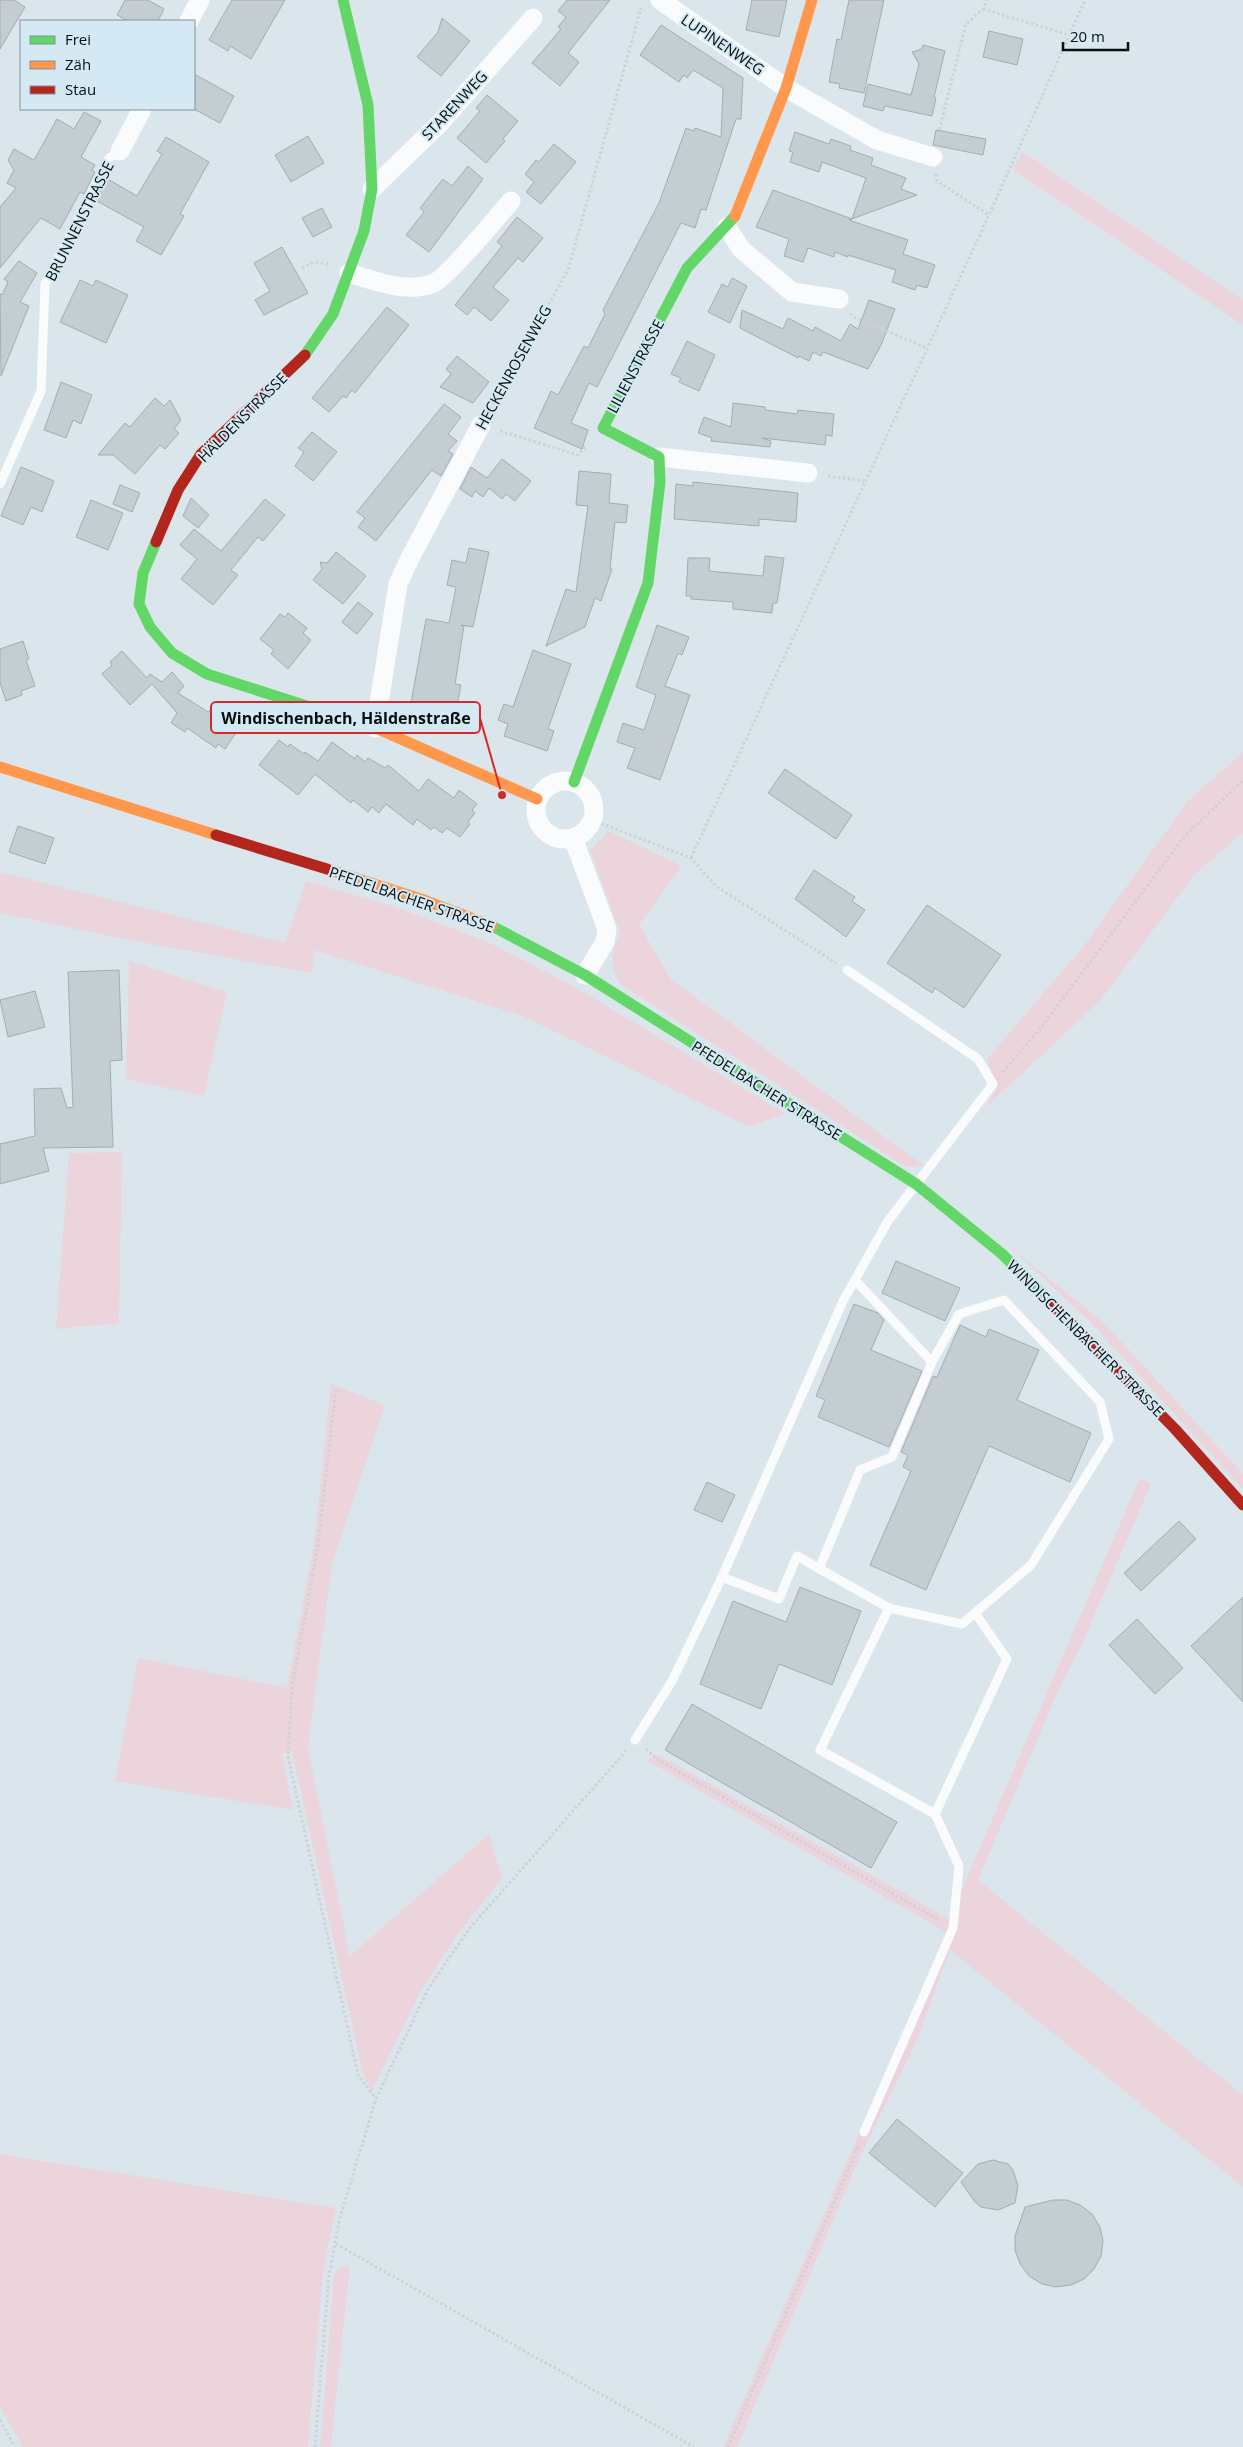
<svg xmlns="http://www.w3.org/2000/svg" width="1243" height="2447" font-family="'Open Sans',sans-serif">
<rect width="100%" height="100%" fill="#dbe6ec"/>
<!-- green -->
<g fill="#ecd4dd">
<polygon points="1022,151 1243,300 1243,325 1013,170"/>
<polygon points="1243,752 1243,833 1195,874 1100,1001 984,1109 998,1087 987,1059 1083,947 1188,801"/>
<path d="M609 831 682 866 639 925 671 979 924 1166 906 1167 620 984C608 962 612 955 620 932L590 850Z"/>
<polygon points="0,872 285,943 306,881 393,906 486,941 575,987 786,1114 749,1127 523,1016 314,950 312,973 129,940 0,913"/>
<polygon points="129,961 227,992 204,1096 126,1079"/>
<polygon points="122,1152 119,1323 56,1329 69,1153"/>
<polygon points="1009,1246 1104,1323 1243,1474 1243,1489 1091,1323"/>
<polygon points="331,1384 385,1405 332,1564 308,1747 350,1956 489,1834 502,1879 459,1932 421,1990 372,2091 363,2075 292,1752 282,1753 293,1810 115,1781 138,1658 287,1688 314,1544"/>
<polygon points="1140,1478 1151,1484 1081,1646 1061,1684 978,1880 1243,2095 1243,2187 950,1950 917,2040 859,2159 737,2447 725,2447 724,2445 946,1932 648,1761 657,1754 949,1919"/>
<polygon points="0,2154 336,2208 323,2272 308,2447 23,2447 0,2407"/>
<polygon points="350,2264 331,2447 320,2447 334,2274 341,2267"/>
</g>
<!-- building -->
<g fill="#c4cdd1" stroke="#a3acb1">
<polygon points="0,0 14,0 25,7 0,49"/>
<polygon points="125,0 148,0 164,9 158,21 128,21 117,15"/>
<polygon points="232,0 285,0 251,59 230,46 228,51 209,40"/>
<polygon points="567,0 610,0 568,53 579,62 560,86 532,63 561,29 558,27 566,17 558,11"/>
<polygon points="752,0 787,0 779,37 746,30"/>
<polygon points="849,0 884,0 864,93 839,88 840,84 829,82 837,39 841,40"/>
<polygon points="442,18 470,41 441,76 417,57 438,32"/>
<polygon points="661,25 743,78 741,119 736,119 706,210 701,209 695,228 681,223 597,387 589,383 571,423 588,430 582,449 534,428 551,391 558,395 584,346 588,348 605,314 603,310 659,203 686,128 694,131 695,128 721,137 723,88 693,70 687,78 684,75 679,82 640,55"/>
<polygon points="989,31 1023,39 1017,65 983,57"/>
<polygon points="923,45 945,51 934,97 936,98 932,116 885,106 883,111 863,106 868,84 911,95 919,64 912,52 922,49"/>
<polygon points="194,74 234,96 220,123 194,109"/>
<polygon points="487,95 518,121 503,139 505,141 486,163 457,138 480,111 476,108"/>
<polygon points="84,112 101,121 81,157 95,165 92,170 95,172 84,194 80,192 60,229 41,218 0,268 0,207 16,188 7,183 14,170 8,160 14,149 34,160 57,119 74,129"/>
<polygon points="936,130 986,139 983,155 933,145"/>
<polygon points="795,132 829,144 831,139 851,146 850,150 873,158 871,165 906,178 901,189 917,195 849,220 908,240 903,254 935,265 927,288 917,285 915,290 892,282 896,270 848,255 848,257 835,252 834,257 808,248 803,262 784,256 789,239 756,227 773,190 852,219 866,178 822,162 819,172 790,162 793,152 789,151"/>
<polygon points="308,136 324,163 291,182 275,155"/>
<polygon points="166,137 209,162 180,214 184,216 161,255 136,241 144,227 95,200 106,178 137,196 162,154 157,151"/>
<polygon points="554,144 576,162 541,204 526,192 534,182 525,174 536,160 539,162"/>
<polygon points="468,166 483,179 429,252 406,235 424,212 420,208 443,179 452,186"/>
<polygon points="322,208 332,227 313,237 302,218"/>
<polygon points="517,217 543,238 523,262 518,258 493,287 509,300 491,321 474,307 467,315 455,305 502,246 497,242"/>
<polygon points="282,247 308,293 264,315 255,300 270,291 254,263"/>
<polygon points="19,261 37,273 20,302 29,306 1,376 0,294 2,295 8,282 4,279"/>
<polygon points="732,278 747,286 730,323 708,312 722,284 728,287"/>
<polygon points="80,280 93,286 96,280 128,295 106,343 60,322"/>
<polygon points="869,300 895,309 881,345 868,369 823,352 821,356 813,352 809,361 799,356 798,358 740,328 742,310 783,329 788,318 813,331 815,327 841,341 850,324 858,329"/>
<polygon points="387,307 409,325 355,393 352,390 346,398 343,396 329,412 312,398"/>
<polygon points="687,341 715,355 699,391 679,382 681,378 671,374"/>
<polygon points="457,356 489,382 473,403 440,387 451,374 446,369"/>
<polygon points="61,382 92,395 81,424 73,420 66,438 44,430"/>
<polygon points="155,398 164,406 170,400 181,420 174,429 179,433 165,449 160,445 135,474 113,455 98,455 125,423 130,427"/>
<polygon points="733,403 765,407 765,410 797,414 798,410 834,414 832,436 826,435 825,445 762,438 771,441 770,447 711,441 712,438 698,433 704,417 731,427"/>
<polygon points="444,404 461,417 448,434 457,441 448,451 453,454 441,476 432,470 376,541 358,527 365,518 357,512"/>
<polygon points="312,432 337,452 313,481 295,466 304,452 298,448"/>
<polygon points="502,459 531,481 515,501 506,494 502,499 489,488 483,497 475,491 472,497 460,489 471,467 487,478"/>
<polygon points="21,467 54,481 42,512 31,507 23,525 1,516"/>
<polygon points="579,471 611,474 609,503 628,505 626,523 615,522 610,569 612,569 601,601 595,598 585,627 546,646 566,589 576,592 588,506 576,505"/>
<polygon points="693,482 798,493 796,522 759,519 759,526 674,519 676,484 693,486"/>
<polygon points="120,485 140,493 132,512 113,504"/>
<polygon points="191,498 209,515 198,528 183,516"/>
<polygon points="265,499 285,515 263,541 258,537 231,570 238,575 213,605 181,579 197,559 180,545 194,529 221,551"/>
<polygon points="91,500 123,513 108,550 76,537"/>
<polygon points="469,548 489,552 473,627 461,625 464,626 455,684 461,685 456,711 440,707 416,709 417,704 411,703 426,619 449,623 456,587 447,585 452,560 466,563"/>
<polygon points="336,552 366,576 343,604 313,580 322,569 320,562 327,563"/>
<polygon points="765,556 784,558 777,603 773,603 772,613 733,609 733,602 691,599 691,596 686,596 688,558 710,558 709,571 763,576"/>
<polygon points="358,602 373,614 357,634 342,622"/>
<polygon points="288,613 307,628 303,633 311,640 288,669 271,654 274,650 260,639 280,614 285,617"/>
<polygon points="657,625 689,637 682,655 678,653 665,686 690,695 660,780 627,768 635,748 617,742 623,723 644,730 656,695 636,687"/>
<polygon points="23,641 29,659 26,660 35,686 21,691 22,695 6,701 0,683 0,649"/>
<polygon points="533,650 571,664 548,729 554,731 547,751 504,736 508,724 498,720 504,704 513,707"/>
<polygon points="122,651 147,678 150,674 162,682 172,672 184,686 178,693 208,712 210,710 220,717 223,712 242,724 225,749 218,744 216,748 187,728 185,732 171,723 177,713 152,684 130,705 102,674 112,665 110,662"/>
<polygon points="279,740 288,747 290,744 304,754 305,752 318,761 332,742 355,759 357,755 365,762 368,758 385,768 388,765 419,791 428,779 454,798 459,790 477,804 472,810 475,813 468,822 470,824 460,837 447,828 442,833 434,827 431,830 417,819 413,825 386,804 379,813 372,807 368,812 353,800 351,803 315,774 298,795 259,765"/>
<polygon points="785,769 852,815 836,839 768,793"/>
<polygon points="18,826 54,838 45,864 9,852"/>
<polygon points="814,870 855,897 852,901 865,910 846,937 795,899"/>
<polygon points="927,905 1001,955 964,1008 935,988 932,993 887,963"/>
<polygon points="119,970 122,1060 110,1061 113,1147 43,1148 49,1171 0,1184 0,1144 35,1136 34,1089 61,1088 67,1108 73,1107 68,972"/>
<polygon points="35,991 45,1027 8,1037 0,1000"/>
<polygon points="896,1261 960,1288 945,1321 882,1293"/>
<polygon points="854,1304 878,1313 884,1320 871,1350 922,1371 889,1447 818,1417 825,1400 816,1396"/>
<polygon points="960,1325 986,1337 989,1329 1039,1350 1017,1400 1091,1433 1070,1482 989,1446 926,1590 870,1565 911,1471 903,1467 908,1455 901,1452 933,1376 937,1377"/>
<polygon points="707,1482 735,1495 722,1522 694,1510"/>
<polygon points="1179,1521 1196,1539 1141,1591 1124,1573"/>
<polygon points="800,1587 861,1611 832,1685 779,1664 761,1709 700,1684 733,1601 786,1622"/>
<polygon points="1243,1597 1243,1702 1191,1646"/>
<polygon points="1137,1619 1183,1668 1155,1694 1109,1645"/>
<polygon points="692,1704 897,1822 871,1868 665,1750"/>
<polygon points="897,2119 963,2173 935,2207 869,2153"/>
<polygon points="993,2160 1008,2164 1013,2170 1018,2186 1015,2203 998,2210 981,2207 975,2202 961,2182 978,2164"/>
<polygon points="1053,2200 1067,2200 1080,2205 1092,2214 1100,2227 1103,2241 1101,2256 1094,2269 1084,2279 1071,2285 1056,2287 1042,2284 1029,2276 1020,2264 1015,2250 1015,2236 1025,2207"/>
</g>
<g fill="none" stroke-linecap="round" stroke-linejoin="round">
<!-- path -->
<g stroke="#cfd2d4" stroke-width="3" stroke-dasharray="2.5 2.5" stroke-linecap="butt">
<polyline points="983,9 1069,35"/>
<polyline points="937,139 966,24 983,9 987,0"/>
<polyline points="936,174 937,181 989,215"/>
<polyline points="302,268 315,262 328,264"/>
<polyline points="850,314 853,317 927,348"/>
<polyline points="490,409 568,270 641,8"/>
<polyline points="500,431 578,455 587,445"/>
<polyline points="828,476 864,481"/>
<polyline points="592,820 691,858 717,887 836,963"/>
<polyline points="691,858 989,215 1085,0"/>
<polyline points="1003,1072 1039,1030 1183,838 1243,780"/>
<polyline points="336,1390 318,1544 292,1689 288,1756 358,2075 376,2099"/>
<polyline points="646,1749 658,1760 939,1920"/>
<polyline points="336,2244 694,2447"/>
<polyline points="0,2420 15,2447"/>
<polyline points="315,2447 329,2275 340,2217 376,2099 428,1989 469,1929 626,1751"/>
<polyline points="728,2447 859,2145"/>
</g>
<!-- lane -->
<g stroke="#fafbfc" stroke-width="9">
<polyline points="0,484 41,391 45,284 109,158 120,151"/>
<polyline points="819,1569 860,1470 892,1457 932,1362 855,1280"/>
<polyline points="722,1577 779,1599 797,1556 889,1608 820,1750 935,1814 959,1866 953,1928 864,2132"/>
<polyline points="889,1608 962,1624 1031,1565 1109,1439 1100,1402 1004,1300 959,1314 932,1362"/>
<polyline points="635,1740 672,1681 722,1577 843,1301 888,1221 993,1084 978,1059 847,970"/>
<polyline points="935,1814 1007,1659 975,1613"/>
</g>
<!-- street -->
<g stroke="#fafbfc" stroke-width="19">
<polyline points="660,0 786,88 877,140 933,157"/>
<polyline points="189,21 200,0"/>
<polyline points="120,151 142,109"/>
<polyline points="372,189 441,122 533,18"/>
<polyline points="727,227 741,249 792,292 839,299"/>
<path d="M349 273C374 281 405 293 432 284 445 280 499 215 511 201"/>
<polyline points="659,457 808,473"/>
<polyline points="375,728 398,584 410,558 481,425"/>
<circle cx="565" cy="810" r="29"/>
<polyline points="573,838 607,929 605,942 585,975"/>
</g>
<!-- fast -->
<g stroke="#63d668" stroke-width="11">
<polyline points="305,355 333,314 364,231 372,189 368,105 343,0"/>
<polyline points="156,542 143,573 139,604 150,627 172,653 207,674 378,729"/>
<polyline points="574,782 648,583 660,482 659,457 603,428 687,268 735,216"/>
<polyline points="492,926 585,975 916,1184 1002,1254 1040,1292"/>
</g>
<!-- slow -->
<g stroke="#ff974d" stroke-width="11">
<polyline points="735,216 786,88 812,0"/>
<polyline points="378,729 537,799"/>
<polyline points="0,767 216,835"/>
<polyline points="327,869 421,899 492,926"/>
</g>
<!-- jam -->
<g stroke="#b3261e" stroke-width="11">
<polyline points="156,542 178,490 201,454 305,355"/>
<polyline points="216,835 327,869"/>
<polyline points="1040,1292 1175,1429 1243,1505"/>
</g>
</g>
<g text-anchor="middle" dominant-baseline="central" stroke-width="4" stroke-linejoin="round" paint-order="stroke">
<!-- street labels -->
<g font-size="15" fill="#070e11" stroke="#d4e9f3">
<text transform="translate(723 44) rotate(34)">LUPINENWEG</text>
<text transform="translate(454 105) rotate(-47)">STARENWEG</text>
<text transform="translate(79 221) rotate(-63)">BRUNNENSTRASSE</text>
<text transform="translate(635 366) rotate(-62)">LILIENSTRASSE</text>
<text transform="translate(513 367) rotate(-61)">HECKENROSENWEG</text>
<text transform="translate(242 417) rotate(-45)">HÄLDENSTRASSE</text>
<text transform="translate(412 899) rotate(19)">PFEDELBACHER STRASSE</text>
<text transform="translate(767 1090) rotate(32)">PFEDELBACHER STRASSE</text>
<text transform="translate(1086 1338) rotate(45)">WINDISCHENBACHER STRASSE</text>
</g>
</g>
<!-- callouts -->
<path fill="none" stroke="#d62828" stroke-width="2" d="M502 795L480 718"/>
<circle fill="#d62828" stroke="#d4e9f3" stroke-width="2" cx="502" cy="795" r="5"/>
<rect fill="#d4e9f3" stroke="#d62828" stroke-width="2" x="211" y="702" width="269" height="31" rx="5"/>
<g font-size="16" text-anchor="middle" font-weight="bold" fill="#070e11">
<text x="346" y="724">Windischenbach, Häldenstraße</text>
</g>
<!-- legend -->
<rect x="20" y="20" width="175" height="90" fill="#d4e9f3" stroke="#829199"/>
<rect x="30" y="36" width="25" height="8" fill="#63d668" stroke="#829199"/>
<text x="65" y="45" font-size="15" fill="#070e11">Frei</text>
<rect x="30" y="61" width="25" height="8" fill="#ff974d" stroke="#829199"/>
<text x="65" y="70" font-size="15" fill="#070e11">Zäh</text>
<rect x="30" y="86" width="25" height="8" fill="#b3261e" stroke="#829199"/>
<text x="65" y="95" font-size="15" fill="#070e11">Stau</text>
<!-- scale -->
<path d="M1063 42v8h65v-8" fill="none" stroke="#070e11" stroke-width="2.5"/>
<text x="1070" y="42" font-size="15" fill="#070e11" stroke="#d4e9f3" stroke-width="4" paint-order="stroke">20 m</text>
</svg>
